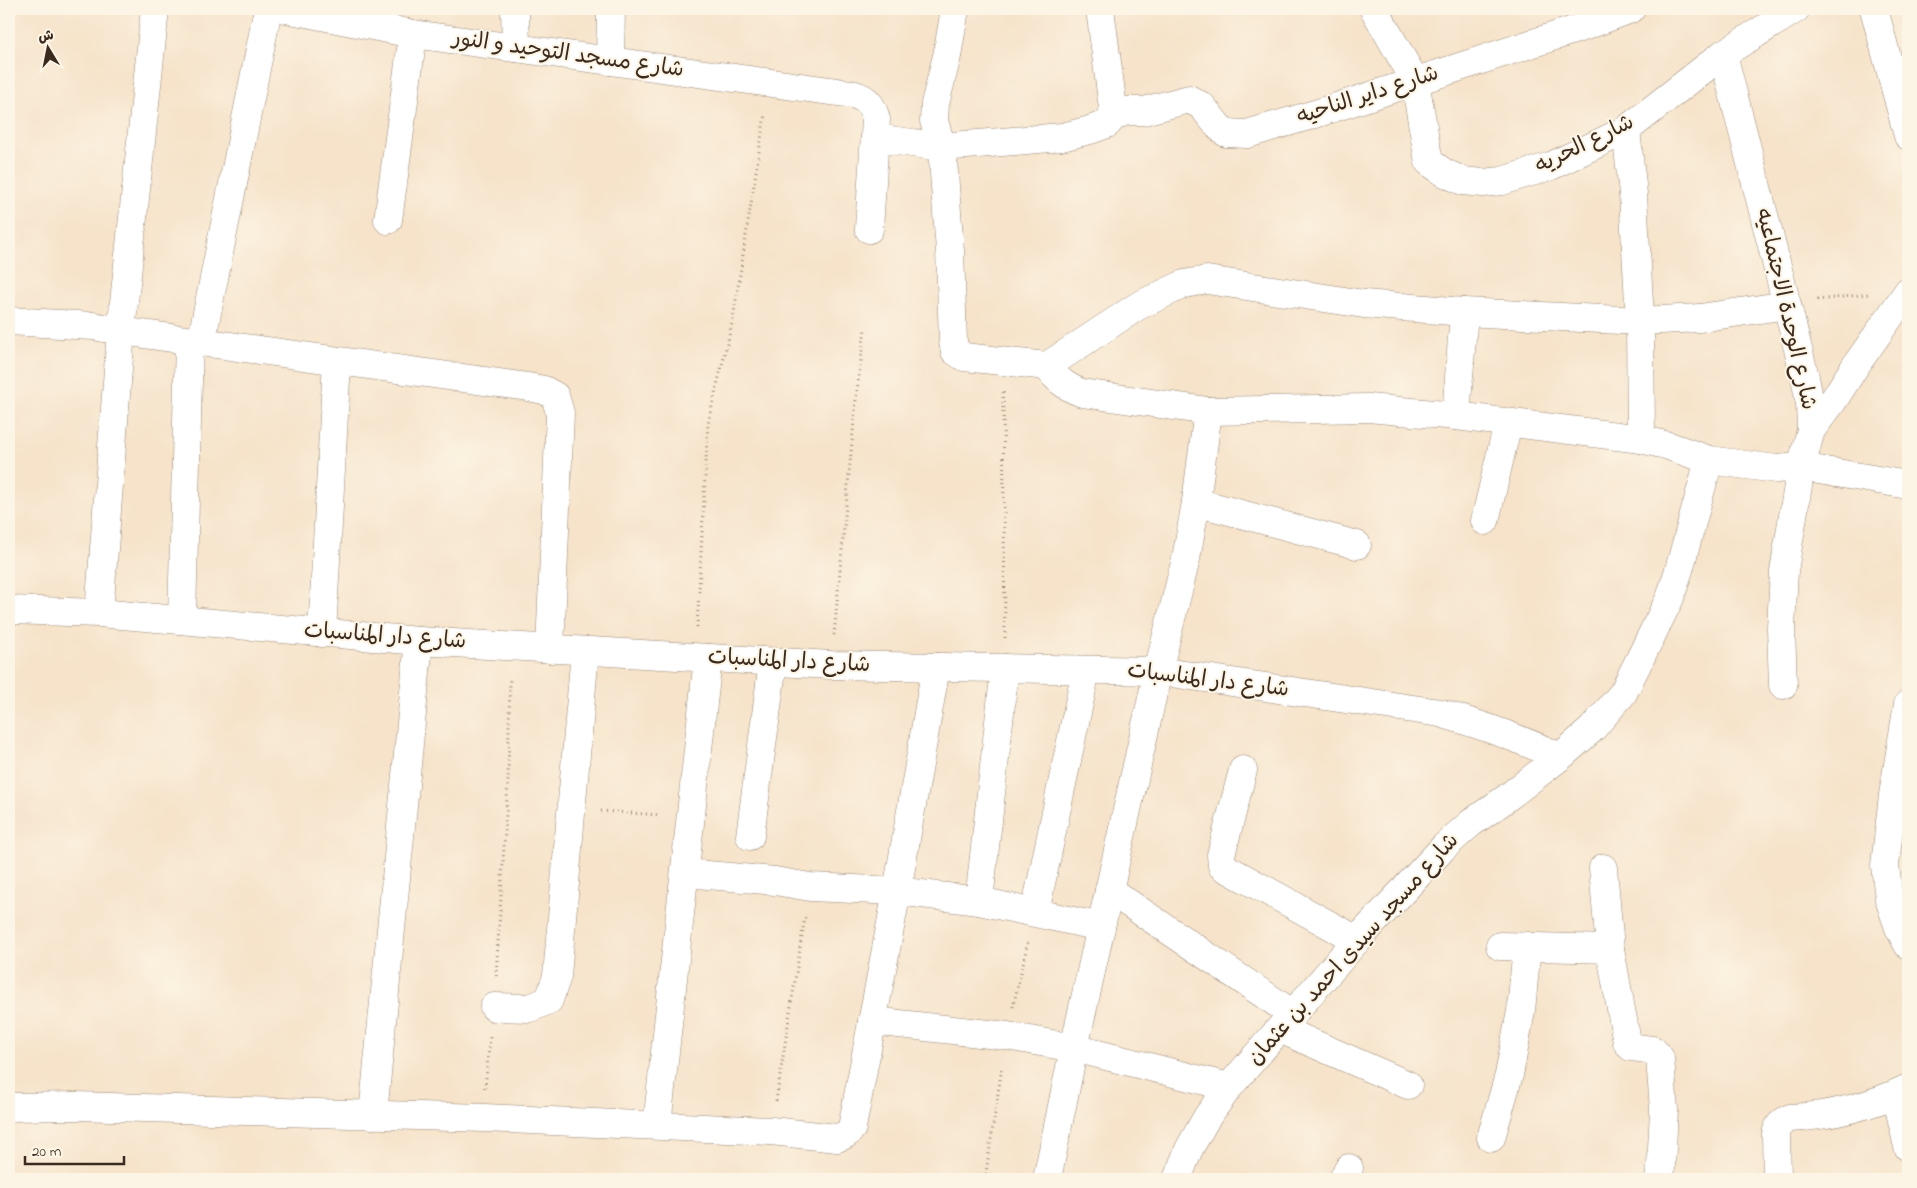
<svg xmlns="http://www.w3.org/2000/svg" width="1917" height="1188" font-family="'Indie Flower','Playpen Sans Arabic',sans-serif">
<rect width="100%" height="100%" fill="#fcf5e5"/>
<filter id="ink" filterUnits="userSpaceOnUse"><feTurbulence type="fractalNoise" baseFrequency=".02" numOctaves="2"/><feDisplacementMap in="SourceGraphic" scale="10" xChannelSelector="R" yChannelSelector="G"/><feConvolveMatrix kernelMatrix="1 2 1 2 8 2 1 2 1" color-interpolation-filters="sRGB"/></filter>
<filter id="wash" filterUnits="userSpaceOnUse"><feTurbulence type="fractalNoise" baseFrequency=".0096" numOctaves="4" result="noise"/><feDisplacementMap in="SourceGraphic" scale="20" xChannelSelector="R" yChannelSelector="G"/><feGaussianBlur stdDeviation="1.12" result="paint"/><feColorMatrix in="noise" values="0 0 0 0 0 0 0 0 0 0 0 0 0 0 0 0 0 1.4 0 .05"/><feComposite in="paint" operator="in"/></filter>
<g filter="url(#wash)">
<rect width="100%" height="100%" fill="#f6e3ca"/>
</g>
<g filter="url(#ink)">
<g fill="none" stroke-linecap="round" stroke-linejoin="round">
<!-- minor casing -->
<g stroke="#988674" stroke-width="29">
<g id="minor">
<polyline points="155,9 121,331 528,387 544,390 555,396 560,413 550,649"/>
<path d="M286 9 413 34 852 94C867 98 872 104 876 119L869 229"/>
<polyline points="515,9 516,48"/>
<polyline points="955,9 947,56 935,104 934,121 942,147 950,251 953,342 955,351 964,357 1047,366 1138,306 1184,284 1207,280 1364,304 1464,312 1640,321 1700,318 1787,305"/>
<polyline points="1374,9 1415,81 1429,162 1445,173 1463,181 1483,183 1502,181 1551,166 1626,130 1723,54 1796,9"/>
<polyline points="1874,9 1908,136"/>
<polyline points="1723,54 1787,305 1805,377 1810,404 1811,430 1801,467 1784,571 1781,628 1783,685"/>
<polyline points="610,61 611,9"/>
<polyline points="1114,116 1126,111 1144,111 1189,99 1202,106 1218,126 1226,133 1247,134 1315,114 1586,26 1631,9"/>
<polyline points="1626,130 1633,194 1640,321 1641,439"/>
<polyline points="875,138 942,147 1062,137 1090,130 1107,124 1114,116 1100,9"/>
<polyline points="388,220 413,34"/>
<polyline points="9,321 93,326 121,331 99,613"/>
<polyline points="201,343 268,9"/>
<path d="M1047 366C1057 380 1066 387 1082 393L1208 411 1368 408 1456 416 1641 439 1669 446 1709 460 1776 469 1801 467 1908 485"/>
<polyline points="1456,416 1464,312"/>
<polyline points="1811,430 1833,401 1856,365 1908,291"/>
<polyline points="1196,502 1357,545"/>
<polyline points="1485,521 1508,423"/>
<path d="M9 610 99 613 419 641 831 665 1158 671 1440 713C1482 725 1521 739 1560 757"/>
<polyline points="182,620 189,341"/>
<polyline points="322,633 337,361"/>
<polyline points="1908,704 1893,795 1885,865 1889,899 1899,928 1908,945"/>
<polyline points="1243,770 1221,855 1222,866 1357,940"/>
<polyline points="750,836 773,662"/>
<polyline points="1603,868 1610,949 1627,1042 1631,1047 1653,1050 1660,1058 1664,1110 1661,1167 1659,1179"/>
<polyline points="685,873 775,881 810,887 897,891 979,901 1101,927"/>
<polyline points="1109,890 1293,1014"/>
<polyline points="979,901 1005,668"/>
<polyline points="1035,912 1086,670"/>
<polyline points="1500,946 1610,949"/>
<polyline points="494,1007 530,1008 549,1000 557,976 585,651"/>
<polyline points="872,1021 1007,1036 1074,1048 1229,1087"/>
<polyline points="1280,1029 1408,1085"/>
<polyline points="1896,1094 1908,1147"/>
<path d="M9 1107 76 1106 485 1118 771 1131 837 1138C844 1136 848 1134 852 1128L897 891 936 667"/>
<polyline points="373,1115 419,641"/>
<polyline points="657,1125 708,658"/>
<polyline points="1491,1138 1509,1075 1521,1011 1527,946"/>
<polyline points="1047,1179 1074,1048 1158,671 1186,559 1196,502 1208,411"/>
<polyline points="1177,1179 1189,1149 1207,1117 1229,1087 1357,940 1444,847 1471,823 1504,800 1560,757 1592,729 1623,693 1670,598 1679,570 1709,460"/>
<polyline points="1343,1179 1349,1168"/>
<path d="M1777 1179 1776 1134C1778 1125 1782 1122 1790 1118 1831 1116 1871 1106 1908 1088"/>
</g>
</g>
<!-- path -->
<g stroke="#988674" stroke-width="3" stroke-dasharray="1 4" stroke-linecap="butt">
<polyline points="1817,300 1868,294"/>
<polyline points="1003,392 1005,638"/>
<polyline points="697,627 708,423 733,319 765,114"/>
<polyline points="834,635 856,399 865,329"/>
<polyline points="601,811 660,815"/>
<polyline points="496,976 508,782 510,677"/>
<polyline points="1013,1007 1028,942"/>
<polyline points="485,1088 490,1037"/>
<polyline points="776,1101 805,917"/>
<polyline points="985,1179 1002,1067"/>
</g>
<!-- minor -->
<use href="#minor" stroke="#fff" stroke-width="28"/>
</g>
</g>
<g text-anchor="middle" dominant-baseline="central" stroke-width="4" stroke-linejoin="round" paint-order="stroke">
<!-- street labels -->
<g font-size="22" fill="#3b2a1e" stroke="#fcf5e5">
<text transform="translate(568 55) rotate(8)">شارع مسجد التوحيد و النور</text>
<text transform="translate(1368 96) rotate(-18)">شارع داير الناحيه</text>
<text transform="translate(1585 145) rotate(-26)">شارع الحريه</text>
<text transform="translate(1785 309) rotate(77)">شارع الوحدة الاجتماعيه</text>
<text transform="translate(385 637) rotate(4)">شارع دار المناسبات</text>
<text transform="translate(789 662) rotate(3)">شارع دار المناسبات</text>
<text transform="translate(1208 681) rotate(7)">شارع دار المناسبات</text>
<text transform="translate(1354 950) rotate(-48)">شارع مسجد سيدى احمد بن عثمان</text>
</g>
</g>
<!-- margin -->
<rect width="1917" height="1188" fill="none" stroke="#fcf5e5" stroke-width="30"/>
<!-- north arrow -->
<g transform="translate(48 48) rotate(350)" stroke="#fcf5e5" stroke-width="4" paint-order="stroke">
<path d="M0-4L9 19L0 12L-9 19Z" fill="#3b2a1e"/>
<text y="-8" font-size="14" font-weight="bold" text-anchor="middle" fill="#3b2a1e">ش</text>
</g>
<!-- scale -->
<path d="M25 1156v8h99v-8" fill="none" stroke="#3b2a1e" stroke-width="2.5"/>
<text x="32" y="1156" font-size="15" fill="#3b2a1e" stroke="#fcf5e5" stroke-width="4" paint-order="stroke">20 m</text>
</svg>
